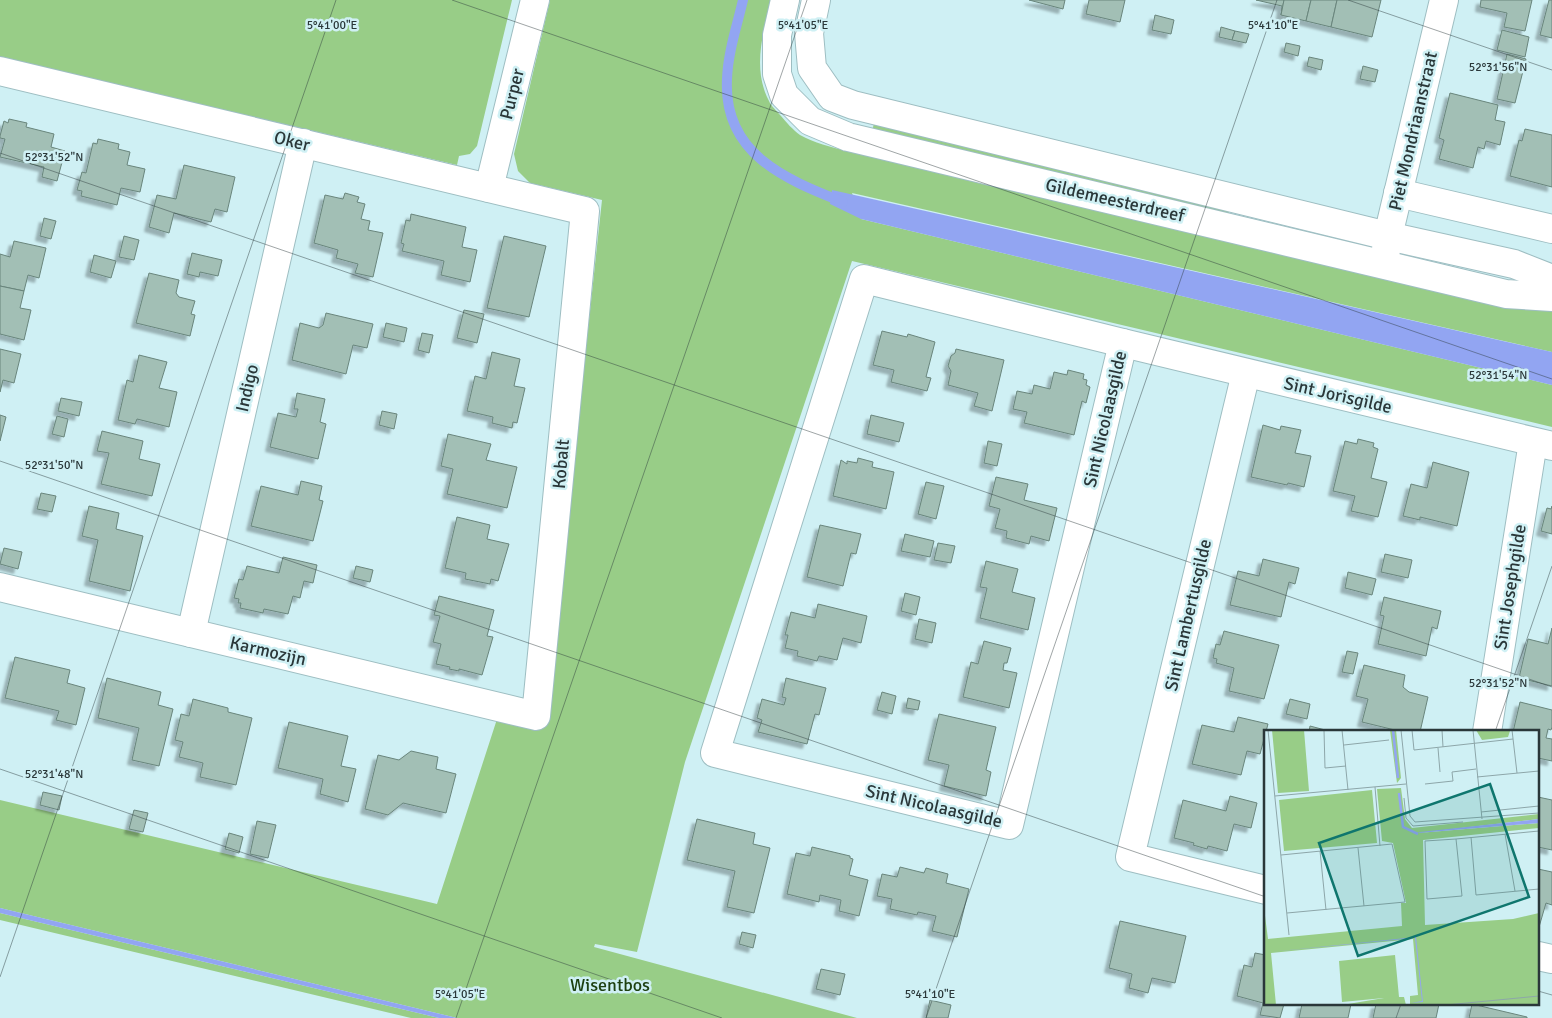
<svg xmlns="http://www.w3.org/2000/svg" width="1552" height="1018" font-family="Signika,sans-serif">
<defs>
<filter id="shadow"><feDropShadow dx="-4.5" dy="4.5" stdDeviation="1" flood-color="#0004"/></filter>
</defs>
<rect width="100%" height="100%" fill="#cff0f4"/>
<!-- green -->
<g fill="#98cd87">
<polygon points="0,0 512,0 477,146 470,154 459,156 457,165 0,57"/>
<path d="M550 0H771C763 33 752 69 769 101 771 106 777 111 781 116 786 122 793 130 800 135 814 143 831 147 847 151L849 145 1552 308V352L852 193 861 219 1552 385V427L852 261 685 762 637 952 595 944 594 947 857 1018H457L0 908V800L437 904 498 716 545 727 602 200 530 183 518 171 514 154Z"/>
<polygon points="874,123 1230,207 1228,216 872,132"/>
<polygon points="0,913 439,1018 411,1018 0,920"/>
</g>
<!-- water -->
<g fill="#92a5f2">
<polygon points="832,190 1552,352 1552,385 861,219 830,204"/>
<polygon points="0,908 457,1018 439,1018 0,913"/>
</g>
<g fill="none" stroke-linecap="round" stroke-linejoin="round">
<!-- stream -->
<path stroke="#92a5f2" stroke-width="10" d="M743 0C737 26 728 52 727 79 723 153 784 179 843 202"/>
</g>
<!-- building -->
<g fill="#a2bfb5" stroke="#69857c" filter="url(#shadow)">
<polygon points="1029,0 1065,0 1063,9"/>
<polygon points="1089,0 1125,0 1120,22 1086,14"/>
<polygon points="1256,0 1284,0 1281,15 1282,6"/>
<polygon points="1284,0 1311,0 1306,21 1281,15"/>
<polygon points="1311,0 1337,0 1331,27 1306,21"/>
<polygon points="1337,0 1381,0 1372,37 1331,27"/>
<polygon points="1481,0 1532,0 1525,31 1504,27 1507,13 1480,7"/>
<polygon points="1549,0 1552,0 1552,38 1540,35"/>
<polygon points="1155,15 1174,20 1171,34 1152,30"/>
<polygon points="1221,27 1235,31 1232,40 1219,37"/>
<polygon points="1502,30 1529,37 1525,57 1497,50"/>
<polygon points="1235,31 1249,34 1246,43 1232,40"/>
<polygon points="1286,43 1300,46 1298,56 1284,52"/>
<polygon points="1507,54 1526,59 1515,103 1497,99"/>
<polygon points="1309,57 1323,60 1321,70 1307,66"/>
<polygon points="1363,66 1378,70 1375,82 1360,79"/>
<polygon points="1450,93 1498,105 1495,120 1505,122 1500,145 1486,141 1484,149 1478,147 1473,168 1439,159 1444,140 1439,138"/>
<polygon points="9,119 27,123 26,127 54,134 51,147 65,151 57,181 42,177 44,167 0,157 5,139 0,138 0,136 4,121 8,123"/>
<polygon points="1525,129 1552,135 1552,187 1510,176 1519,140 1522,141"/>
<polygon points="98,139 119,144 118,149 130,152 127,165 145,169 140,192 121,188 117,205 81,196 82,191 77,190 82,172 86,173 93,143 97,144"/>
<polygon points="184,165 235,177 227,212 215,209 211,222 174,213 169,233 149,227 157,195 176,199"/>
<polygon points="345,193 359,197 357,202 365,204 361,219 370,221 368,230 383,233 373,277 355,273 358,264 336,258 338,250 314,243 325,195 343,199"/>
<polygon points="411,214 466,227 462,247 477,250 470,282 441,275 444,261 402,251 404,244 401,243 406,220 410,221"/>
<polygon points="44,218 56,221 51,239 40,236"/>
<polygon points="124,236 139,240 134,260 119,257"/>
<polygon points="504,236 546,246 529,317 487,308"/>
<polygon points="14,241 46,248 39,278 28,275 24,291 0,286 0,254 10,257"/>
<polygon points="192,253 222,260 218,276 200,272 199,277 187,274"/>
<polygon points="94,255 116,261 111,278 90,272"/>
<polygon points="149,273 179,280 176,293 179,297 195,301 191,314 195,315 190,336 136,323"/>
<polygon points="0,286 24,291 20,308 31,310 24,340 0,334"/>
<polygon points="464,310 484,314 477,343 457,338"/>
<polygon points="326,313 373,324 367,348 353,345 346,374 292,360 300,323 319,328 323,325"/>
<polygon points="386,323 407,328 404,342 383,337"/>
<polygon points="882,331 907,337 908,334 935,342 926,377 931,378 927,391 891,382 894,370 873,365"/>
<polygon points="422,333 433,335 429,353 418,350"/>
<polygon points="0,349 21,354 14,383 3,380 0,392"/>
<polygon points="956,349 1004,360 992,411 974,406 978,393 948,385 951,371 948,366 951,356 955,353"/>
<polygon points="492,352 520,359 514,386 525,388 517,423 513,422 512,428 492,423 493,417 467,411 475,376 486,379"/>
<polygon points="139,355 167,362 159,388 177,392 169,427 137,419 135,424 118,420 127,380 133,382"/>
<polygon points="1068,370 1084,374 1083,379 1087,380 1086,385 1090,387 1086,403 1082,401 1074,435 1024,423 1027,412 1013,409 1017,391 1032,394 1034,385 1050,389 1054,372 1067,375"/>
<polygon points="297,393 325,399 320,422 326,424 318,459 270,447 278,413 296,417 298,409 294,409"/>
<polygon points="61,398 82,402 79,416 58,411"/>
<polygon points="382,411 397,414 394,429 379,425"/>
<polygon points="0,415 6,417 0,441"/>
<polygon points="871,415 904,423 899,442 867,434"/>
<polygon points="57,416 68,419 64,437 52,434"/>
<polygon points="1263,425 1280,430 1281,426 1301,430 1295,453 1311,456 1304,487 1288,483 1287,485 1251,477"/>
<polygon points="102,431 143,441 139,459 160,464 152,496 101,484 109,453 97,451"/>
<polygon points="448,434 491,444 486,460 517,467 507,508 447,494 453,469 441,466"/>
<polygon points="1358,439 1374,443 1373,447 1378,449 1371,478 1387,482 1378,517 1351,511 1355,496 1333,491 1345,441 1357,444"/>
<polygon points="988,441 1002,444 997,466 984,463"/>
<polygon points="858,458 873,462 872,467 894,472 886,509 833,496 841,460 847,464 847,461 857,463"/>
<polygon points="1433,462 1469,472 1457,526 1420,517 1420,520 1403,516 1411,484 1427,488"/>
<polygon points="996,477 1028,484 1024,500 1057,508 1049,541 1031,536 1029,544 1006,538 1007,531 995,528 1000,509 989,506"/>
<polygon points="301,481 322,486 319,500 323,501 313,541 251,526 261,486 298,495"/>
<polygon points="926,482 944,486 936,519 918,514"/>
<polygon points="41,493 56,496 52,512 37,509"/>
<polygon points="89,506 119,513 116,529 143,536 130,591 89,581 98,540 82,536"/>
<polygon points="1552,506 1552,534 1541,531 1547,508 1551,509"/>
<polygon points="457,517 490,525 487,539 509,544 498,581 491,579 490,584 465,579 466,573 445,568"/>
<polygon points="820,525 861,534 856,554 851,553 843,586 807,577"/>
<polygon points="905,534 934,541 930,557 901,551"/>
<polygon points="938,543 955,546 951,563 934,560"/>
<polygon points="4,548 22,552 18,569 0,564"/>
<polygon points="1385,554 1412,560 1408,578 1381,572"/>
<polygon points="283,557 317,565 313,583 304,581 300,598 293,596 288,614 264,609 263,613 240,608 241,603 238,603 239,599 234,598 239,579 243,580 247,566 279,573"/>
<polygon points="1263,559 1299,568 1295,584 1289,582 1281,617 1230,605 1238,571 1259,576"/>
<polygon points="986,561 1018,569 1012,592 1035,598 1028,630 980,618 987,588 980,587"/>
<polygon points="356,566 373,570 370,582 353,578"/>
<polygon points="1348,572 1376,579 1372,595 1345,588"/>
<polygon points="905,593 920,597 916,615 901,611"/>
<polygon points="439,596 494,610 487,636 493,637 482,675 459,669 459,671 449,669 450,667 436,664 441,644 433,642 440,616 434,615"/>
<polygon points="1384,597 1441,611 1437,629 1432,627 1426,656 1378,644 1384,616 1380,615"/>
<polygon points="818,604 867,616 861,643 843,638 837,660 819,656 817,661 797,656 798,651 785,648 788,635 785,635 791,612 815,618"/>
<polygon points="919,619 936,623 932,643 915,639"/>
<polygon points="1552,628 1552,686 1519,678 1528,639 1548,644"/>
<polygon points="1224,631 1279,645 1264,699 1229,691 1234,668 1216,663 1217,659 1213,658 1216,644 1220,645"/>
<polygon points="984,641 1011,648 1007,663 1004,663 1003,670 1017,673 1009,708 963,697 971,662 978,664"/>
<polygon points="1347,651 1358,653 1353,674 1342,672"/>
<polygon points="15,657 70,670 67,683 85,688 76,725 56,720 59,711 5,698"/>
<polygon points="1364,665 1405,675 1403,687 1409,692 1428,697 1420,732 1403,732 1362,722 1368,699 1356,696"/>
<polygon points="107,678 161,692 158,705 173,709 159,766 132,760 139,728 98,718"/>
<polygon points="786,678 826,688 819,715 815,714 807,744 758,732 762,720 757,718 762,699 784,705 786,698 782,697"/>
<polygon points="882,692 896,696 892,714 877,710"/>
<polygon points="908,698 920,701 918,710 906,708"/>
<polygon points="193,699 228,708 228,712 252,718 236,785 200,777 203,763 179,757 183,742 175,740 181,714 189,716"/>
<polygon points="1290,699 1310,704 1307,719 1286,714"/>
<polygon points="1520,702 1552,710 1552,727 1551,730 1548,729 1546,738 1552,739 1552,761 1538,758 1538,732 1513,732"/>
<polygon points="939,714 996,727 986,770 991,772 986,796 944,786 949,765 928,760"/>
<polygon points="1238,717 1268,724 1260,754 1247,751 1241,775 1192,764 1202,725 1234,732"/>
<polygon points="289,722 348,736 341,766 356,769 348,802 320,794 323,779 278,768"/>
<polygon points="1310,726 1329,731 1329,732 1309,732"/>
<polygon points="411,751 438,757 436,769 456,774 446,813 403,803 388,815 365,809 378,755 399,760"/>
<polygon points="43,792 62,796 59,810 40,805"/>
<polygon points="1230,796 1257,803 1251,828 1234,824 1227,851 1208,846 1207,849 1193,845 1194,843 1174,838 1183,800 1226,811"/>
<polygon points="1538,797 1552,800 1552,850 1538,847"/>
<polygon points="134,810 148,813 143,832 129,829"/>
<polygon points="697,819 755,833 753,844 770,848 754,913 727,907 735,871 687,860"/>
<polygon points="257,821 276,825 268,858 250,854"/>
<polygon points="229,833 243,837 239,853 225,849"/>
<polygon points="812,847 850,856 850,858 853,859 849,875 868,880 859,916 839,911 841,900 820,895 819,902 787,894 796,853 810,856"/>
<polygon points="900,867 924,873 926,868 948,874 946,883 969,889 957,937 932,931 936,916 918,912 917,915 890,909 892,899 877,896 882,874 897,877"/>
<polygon points="1538,869 1552,872 1552,905 1546,903 1539,927"/>
<polygon points="1120,921 1186,936 1175,983 1152,978 1148,993 1129,988 1132,974 1109,968"/>
<polygon points="742,932 756,935 753,948 739,944"/>
<polygon points="1255,953 1266,955 1266,1004 1284,1004 1280,1018 1260,1015 1263,1003 1237,996 1244,965 1252,967"/>
<polygon points="821,969 845,974 840,995 816,989"/>
<polygon points="930,1000 951,1005 948,1018 926,1018"/>
<polygon points="1302,1004 1351,1004 1348,1018 1299,1018"/>
<polygon points="1376,1004 1439,1004 1436,1018 1373,1018"/>
<polygon points="1472,1004 1527,1017 1527,1018 1469,1018"/>
</g>
<g fill="none" stroke-linecap="round" stroke-linejoin="round">
<!-- street casing -->
<g stroke="#9ebec2" stroke-width="30">
<g id="street">
<polyline points="0,71 585,211 536,716 0,587"/>
<polyline points="489,188 535,0"/>
<polyline points="1398,193 1552,229"/>
<polyline points="1384,263 1388,236 1444,0"/>
<polygon points="864,279 1123,343 1009,825 715,753"/>
<polyline points="1123,343 1552,446"/>
<polyline points="1246,373 1130,857 1266,890"/>
<polyline points="191,633 303,143"/>
<polyline points="1487,732 1533,442"/>
<polyline points="1538,956 1552,959"/>
</g>
</g>
<!-- secondary casing -->
<g stroke="#9ebec2" stroke-width="30">
<g id="secondary">
<polyline points="785,0 777,35 777,74 784,95 810,121 848,137 1506,294 1552,297"/>
<polyline points="816,0 809,33 812,68 832,97 853,105 1388,236 1514,264 1552,279"/>
</g>
</g>
<!-- street -->
<use href="#street" stroke="#fff" stroke-width="28"/>
<!-- secondary -->
<use href="#secondary" stroke="#fff" stroke-width="28"/>
</g>
<!-- ticks -->
<path fill="none" stroke="#2a3739" stroke-width="1" stroke-opacity="0.45" d="M452 0 1552 379M1348 0 1552 70M0 153 1552 687M0 461 1266 897M1495 732 1552 566M0 769 722 1018M0 977 336 0M1538 991 1552 995M456 1018 807 0M926 1018 1277 0M1396 1018 1401 1004"/>
<g text-anchor="middle" dominant-baseline="central" stroke-width="5" stroke-linejoin="round" paint-order="stroke">
<!-- street labels -->
<g font-size="18" fill="#2a3739" stroke="#cff0f4">
<text transform="translate(512 94) rotate(-76)">Purper</text>
<text transform="translate(1413 131) rotate(-77)">Piet Mondriaanstraat</text>
<text transform="translate(292 141) rotate(14)">Oker</text>
<text transform="translate(1115 200) rotate(13)">Gildemeesterdreef</text>
<text transform="translate(247 388) rotate(-77)">Indigo</text>
<text transform="translate(1338 395) rotate(13)">Sint Jorisgilde</text>
<text transform="translate(1105 419) rotate(-77)">Sint Nicolaasgilde</text>
<text transform="translate(561 464) rotate(-85)">Kobalt</text>
<text transform="translate(1510 587) rotate(-81)">Sint Josephgilde</text>
<text transform="translate(1188 615) rotate(-77)">Sint Lambertusgilde</text>
<text transform="translate(268 651) rotate(13)">Karmozijn</text>
<text transform="translate(934 806) rotate(13)">Sint Nicolaasgilde</text>
</g>
<!-- park labels -->
<g font-size="18" fill="#1d4010" stroke="#cff0f4">
<text x="610" y="985">Wisentbos</text>
</g>
</g>
<!-- overview -->
<g transform="translate(1264 730)">
<rect width="275" height="275" fill="#cff0f4"/>
<path d="M8 0H40L45 61 14 63ZM126 0H132L137 48 133 53ZM212 0H246V1L244 7 218 10ZM137 58 141 89 148 98 275 84V89L154 103 275 93V98L159 110 161 195 249 189 275 183V275H146V266L154 265 149 209 7 223 12 275H0V178L4 209 138 196 137 173H142L129 113 118 111 113 59ZM108 60 113 113 20 121 15 70ZM131 225 135 267H140L142 275H78L120 268 78 272 75 231Z" fill="#98cd87"/>
<path d="M275 89V93L154 103 156 102ZM152 207 159 272 147 273 158 271 151 208 6 222 11 275 6 222Z" fill="#92a5f2"/>
<path fill="none" stroke="#92a5f2" stroke-width="2.5" d="M129 0 134 48M135 63 139 97 154 104"/>
<path fill="none" stroke="#8da6a9" stroke-width="1" d="M4 0 25 205M60 0 61 38 82 36M78 0 84 60M137 0 146 86 151 92 275 83M148 0 150 20 249 9M178 0 179 17M209 0 218 89M248 0 253 43M80 15 125 10M174 18 176 42M213 47 275 41M161 54 189 51 188 42 212 39M111 57 116 116M11 66 142 54M140 68 142 88 149 96 199 92M217 82 275 76M241 104 251 161M207 107 212 165 275 159M192 109 198 166 163 169 161 111ZM192 109 275 101M94 118 100 176M56 121 62 180M17 125 128 114 141 172 23 183M182 275 275 266"/>
<path fill="#0f766e" fill-opacity="0.15" stroke="#0f766e" stroke-width="2.5" d="M226 54 265 167 94 226 55 113Z"/>
<rect width="275" height="275" fill="none" stroke="#2a3739" stroke-width="2.5"/>
</g>
<g font-size="12" text-anchor="middle" fill="#2a3739" stroke="#cff0f4" stroke-width="5" stroke-linejoin="round" paint-order="stroke">
<text x="332" y="29">5°41'00"E</text>
<text x="803" y="29">5°41'05"E</text>
<text x="1273" y="29">5°41'10"E</text>
<text x="1498" y="71">52°31'56"N</text>
<text x="54" y="161">52°31'52"N</text>
<text x="1498" y="379">52°31'54"N</text>
<text x="54" y="469">52°31'50"N</text>
<text x="1498" y="687">52°31'52"N</text>
<text x="54" y="778">52°31'48"N</text>
<text x="460" y="998">5°41'05"E</text>
<text x="930" y="998">5°41'10"E</text>
</g>
</svg>
